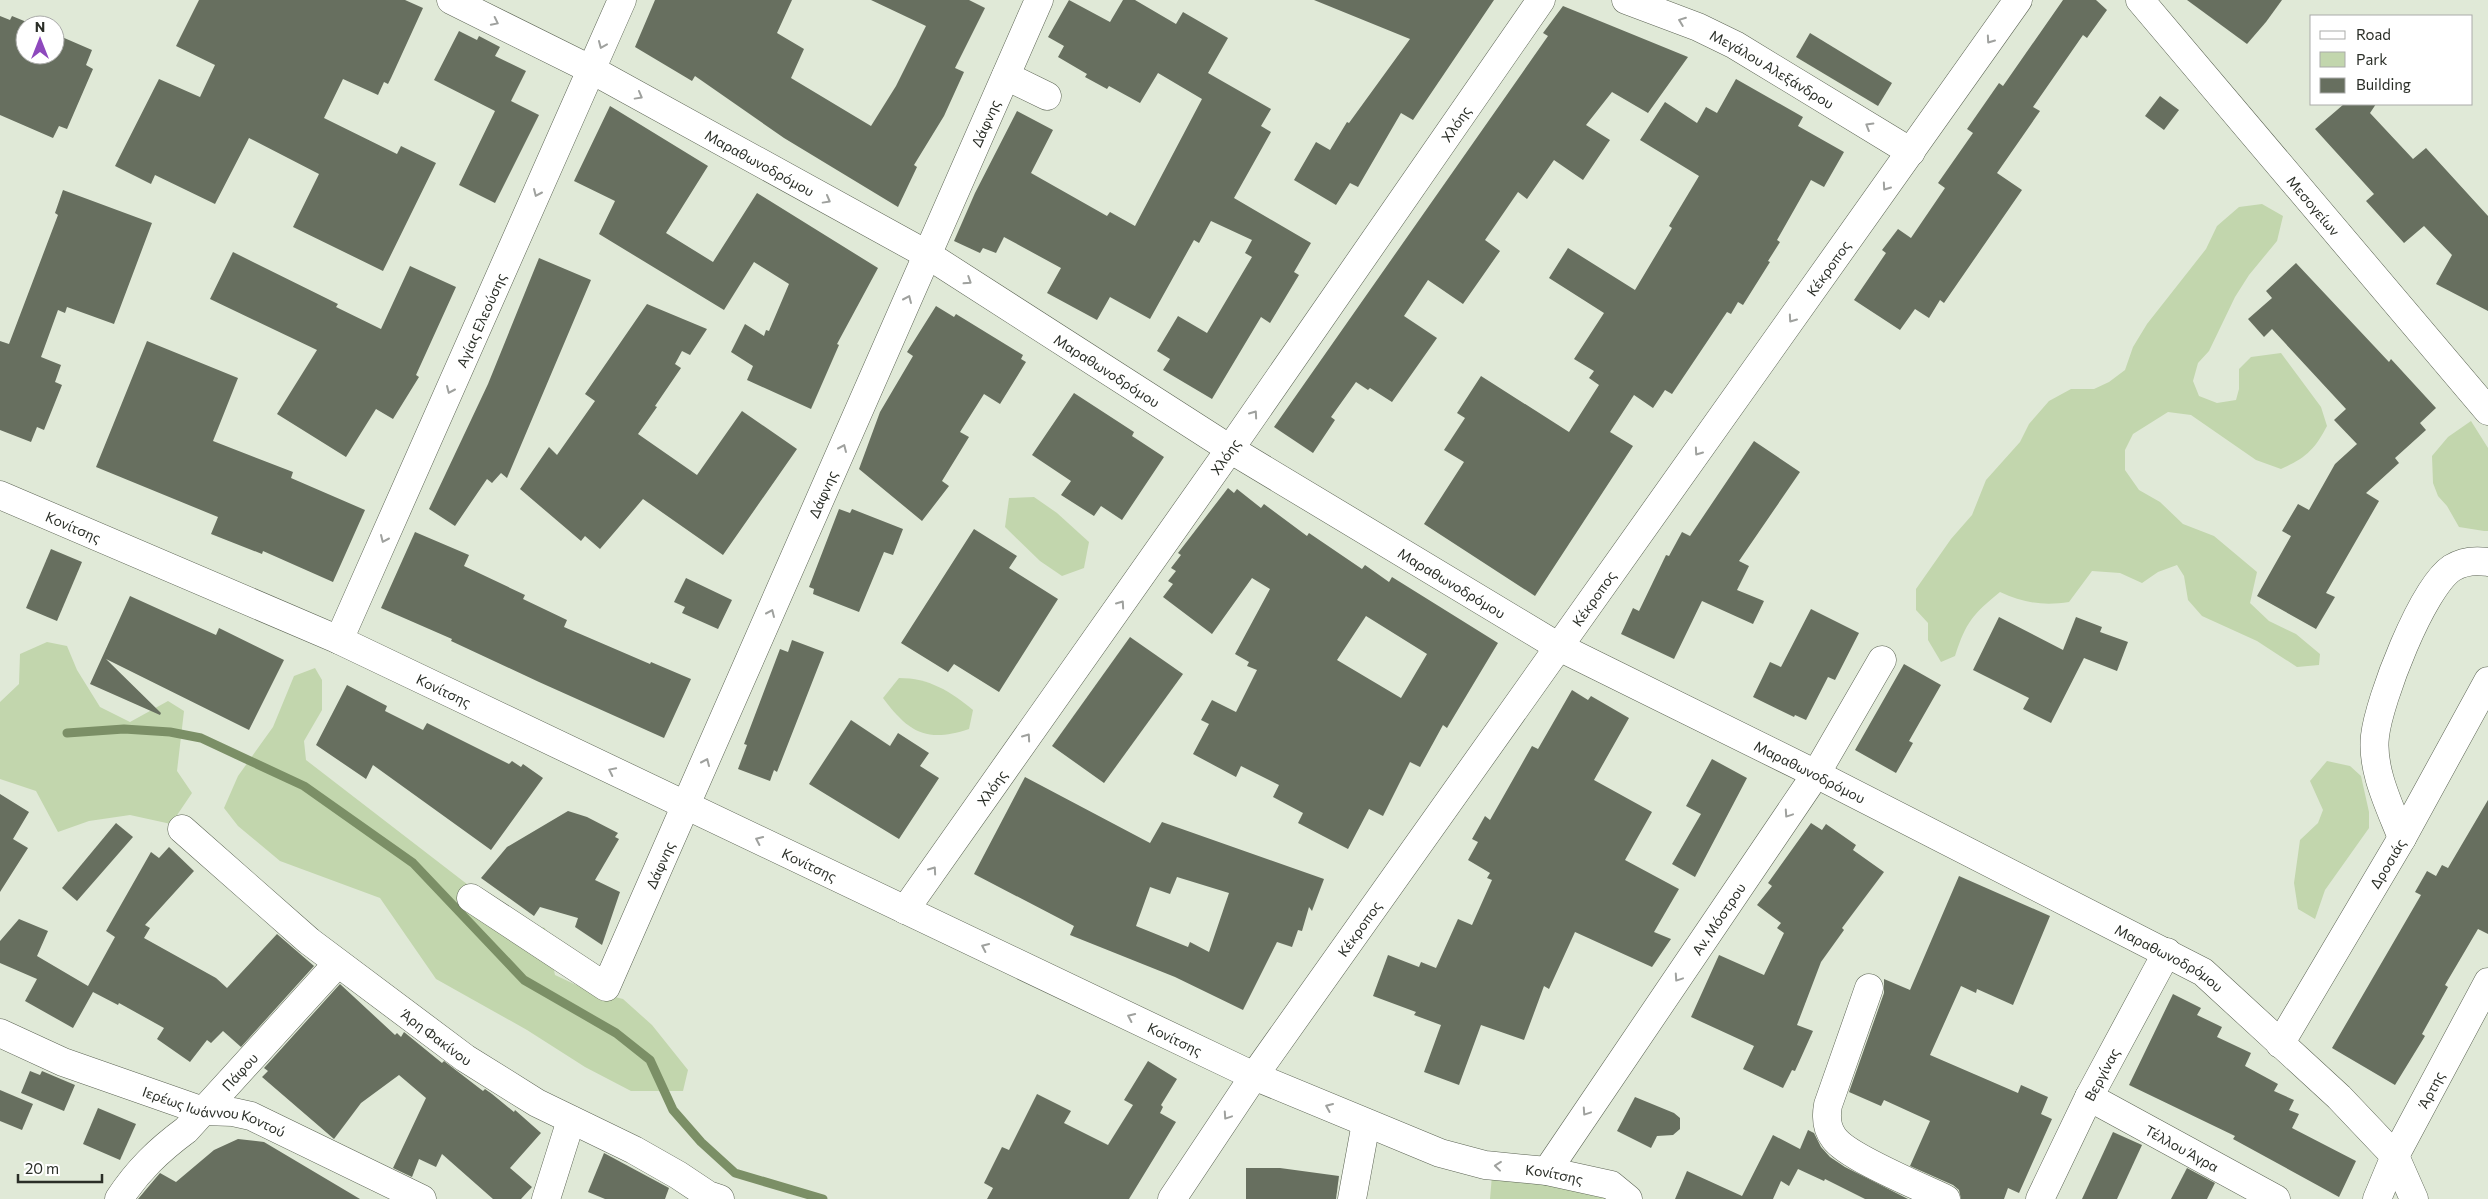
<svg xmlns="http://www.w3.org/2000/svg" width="2488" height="1199" font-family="Commissioner,sans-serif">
<rect width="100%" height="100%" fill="#e0e9d7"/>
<!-- green -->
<g fill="#c2d6ad">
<path d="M2262 204 2283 216 2277 241 2249 275 2235 297 2209 351 2198 363 2193 381 2199 396 2217 403 2236 400 2239 389V369L2251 357 2281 353 2321 407 2327 426C2315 449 2306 458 2281 469L2256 460 2191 415 2168 412 2133 434 2125 450V470L2139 490 2160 502 2183 524 2214 536 2257 572 2250 603 2269 621 2296 634 2320 654 2319 665 2297 667 2257 641 2202 616 2188 600 2184 576 2177 565 2158 572 2142 583 2120 573 2092 571 2069 602C2044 606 2023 603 2000 592 1973 614 1966 622 1955 656L1941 662 1928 640V623L1916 610V589L1951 539 1972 515 1986 480 2020 442 2029 424 2049 401 2071 389H2094L2109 382 2125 370 2133 347 2147 324 2206 249 2217 226 2239 207Z"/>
<polygon points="2471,421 2488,448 2488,531 2484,531 2459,527 2447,506 2438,496 2433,483 2432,456 2448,437"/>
<polygon points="1034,497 1057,513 1089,542 1084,568 1062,576 1040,561 1005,527 1009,498"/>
<polygon points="47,642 67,646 77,670 100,707 130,722 168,701 184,711 177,771 192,793 171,824 130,815 89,821 58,832 36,791 0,779 0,702 19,684 20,654"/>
<polygon points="315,668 322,680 322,710 304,741 306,760 515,921 545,928 555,975 587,990 623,999 652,1025 688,1070 683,1091 631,1091 585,1067 527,1030 436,979 380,898 280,861 238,826 224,808 238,776 273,727 294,676"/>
<path d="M899 678C929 678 950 691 973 710L969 729C927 743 909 733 883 698Z"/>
<polygon points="2327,761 2350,766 2361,776 2369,812 2369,828 2325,890 2315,919 2298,909 2294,883 2300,840 2318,823 2323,810 2310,781"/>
<polygon points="1492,1175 1541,1178 1613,1199 1490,1199"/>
</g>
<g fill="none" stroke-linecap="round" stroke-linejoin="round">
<!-- stream -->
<polyline stroke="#7b8f66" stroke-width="9" points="67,733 124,729 170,732 201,738 304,786 413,863 524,980 616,1033 650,1060 673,1110 701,1142 735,1173 823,1199"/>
</g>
<!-- building -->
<g fill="#676f5f" fill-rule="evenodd">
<polygon points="199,0 405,0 423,8 391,78 388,84 384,82 378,95 343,79 324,118 397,154 401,146 436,163 383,271 293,227 319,174 249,138 215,204 155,175 151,184 115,166 159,79 200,97 215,65 176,46"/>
<polygon points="655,0 792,0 777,33 804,49 791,78 871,126 896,86 926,26 871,0 969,0 985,8 955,68 964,72 944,116 914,165 917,167 898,207 784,138 695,76 692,81 635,47"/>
<polygon points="1069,0 1110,22 1123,0 1135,0 1176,24 1183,12 1228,38 1208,73 1271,109 1261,126 1271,132 1234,198 1311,243 1294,272 1299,275 1270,323 1261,317 1212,399 1163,370 1170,359 1157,351 1178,316 1207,333 1252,257 1245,253 1252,240 1211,221 1199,243 1194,240 1150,319 1110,297 1097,320 1047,293 1061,268 1004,237 996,253 983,248 980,253 954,241 975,193 1017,111 1053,130 1031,173 1107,216 1110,212 1135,226 1202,99 1158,73 1140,103 1109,86 1107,89 1085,77 1087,74 1058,57 1064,46 1048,37"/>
<polygon points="1314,0 1494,0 1413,120 1401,113 1358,187 1350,183 1336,205 1294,180 1316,142 1330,150 1347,122 1349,123 1410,39"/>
<polygon points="2063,0 2096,0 2107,10 2087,38 2083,35 2033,107 2040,111 1997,173 2022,190 1944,303 1940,300 1929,318 1915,309 1900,330 1854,300 1886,253 1882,250 1898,229 1911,238 1945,188 1938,183 1973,133 1967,129 1999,83 2003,86"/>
<polygon points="2187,0 2282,0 2266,22 2247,44"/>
<polygon points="1563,6 1688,57 1648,113 1612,92 1586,125 1610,140 1583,180 1554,160 1527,199 1518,192 1485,240 1500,251 1463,304 1428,280 1404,316 1437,338 1392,402 1370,388 1368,390 1356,382 1331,417 1335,420 1313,453 1274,427 1548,36 1543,33"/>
<polygon points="0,16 10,20 12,16 34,25 25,25 25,55 55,55 55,34 92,50 86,65 93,69 67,129 59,126 53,138 0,115"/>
<polygon points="459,31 477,40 479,36 500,47 495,56 526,71 511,101 539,115 495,203 459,185 495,111 434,80"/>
<polygon points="1810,33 1892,83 1878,106 1796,57"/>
<polygon points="1736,79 1803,117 1798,126 1844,152 1824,187 1811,180 1777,240 1780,242 1768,261 1770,262 1743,305 1738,302 1731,314 1727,312 1672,394 1665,390 1653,408 1634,395 1610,432 1633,446 1535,596 1424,524 1464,462 1444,450 1465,418 1457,413 1481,376 1569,432 1599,385 1589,378 1594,371 1574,359 1604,313 1549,278 1568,248 1635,290 1672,228 1669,226 1699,176 1640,140 1665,102 1697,123 1706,107 1717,113"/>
<polygon points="2160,96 2179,110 2164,130 2145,116"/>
<polygon points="2344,104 2376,104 2370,113 2413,159 2426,148 2488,216 2488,311 2436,284 2452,255 2424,226 2404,243 2366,201 2374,194 2315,129"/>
<polygon points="610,106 708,166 666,233 713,262 757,193 878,268 837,344 839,345 811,409 747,380 753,366 731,352 745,324 764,336 766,330 769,331 789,284 754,262 724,310 599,234 615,201 574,181"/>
<polygon points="63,190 152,223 114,324 67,307 65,313 58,310 41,357 61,365 55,382 62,385 44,430 37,427 31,442 0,430 0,341 9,344 58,215 55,213"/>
<polygon points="233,252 338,304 336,307 381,329 410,266 456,287 416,375 419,377 393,419 376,409 346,457 277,414 317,350 210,299"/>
<polygon points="539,258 591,280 507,478 501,473 492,483 487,479 455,526 429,509 488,384"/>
<polygon points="2296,263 2389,362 2391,359 2436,408 2420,423 2426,430 2395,458 2399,463 2366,493 2379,501 2326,593 2335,597 2316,629 2257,596 2291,536 2282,531 2298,504 2309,510 2335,464 2357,444 2334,420 2346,409 2272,329 2264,337 2248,319 2272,298 2266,291"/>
<polygon points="647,304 707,329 690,355 682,351 675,364 681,368 655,406 657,407 638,434 697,475 742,411 797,449 723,555 643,499 600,549 585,536 581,541 520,489 549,447 557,455 595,401 585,394"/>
<polygon points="936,306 954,317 956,314 1023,355 1021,359 1026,362 1000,404 984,394 960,432 969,437 942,481 949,486 922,521 859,469 880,412 913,356 907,352"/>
<polygon points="147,341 238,378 213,441 293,472 291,478 365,510 333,582 263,551 262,554 211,534 218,517 96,467"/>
<polygon points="1074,393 1134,432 1132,436 1164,457 1122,520 1101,506 1094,516 1061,495 1071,481 1032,455"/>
<polygon points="1754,441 1800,472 1739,561 1749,566 1737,590 1764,601 1753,624 1702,601 1674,659 1621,634 1633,608 1639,611 1666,555 1669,556 1682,532 1690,536"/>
<path d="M1228 488 1234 493 1237 489 1261 508 1264 504 1307 536 1309 533 1362 569 1365 565 1389 582 1392 577 1498 643 1447 728 1443 725 1420 767 1410 762 1383 816 1369 809 1348 849 1298 823 1303 813 1273 797 1279 785 1241 766 1236 777 1193 754 1209 724 1201 720 1212 700 1236 712 1257 670 1247 666 1249 662 1235 654 1270 589 1252 578 1212 634 1163 597 1173 584 1168 581 1176 571 1171 568 1181 555 1178 553ZM1366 616 1427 654 1401 698 1337 660Z"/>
<polygon points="839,509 850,513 852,509 903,529 893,555 884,552 859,612 813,594 814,589 809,587"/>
<polygon points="974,529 1017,556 1009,568 1058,599 999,692 954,664 948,672 901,643"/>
<polygon points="415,532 469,555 464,566 525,595 523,599 567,620 564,627 650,664 651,662 691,679 664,738 539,682 451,641 452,639 381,608"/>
<polygon points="51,549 82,562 57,621 26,608"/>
<polygon points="686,578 732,600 718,629 682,613 685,607 674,602"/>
<polygon points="130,596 216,635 219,628 284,660 249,730 106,659 161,713 160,715 90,684"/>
<polygon points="1811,609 1859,633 1835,680 1828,677 1806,720 1795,715 1794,717 1753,697 1770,662 1781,667"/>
<polygon points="1999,617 2063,650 2076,617 2102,627 2100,632 2128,642 2117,671 2084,658 2051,723 2023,709 2029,698 1973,670"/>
<polygon points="1130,637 1183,674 1104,783 1052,746"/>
<polygon points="792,640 824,652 777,772 774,770 770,781 738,769 747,745 744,744 780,649 788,652"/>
<polygon points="1904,664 1941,685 1909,741 1913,743 1896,773 1855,750"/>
<polygon points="347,685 387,706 385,711 423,730 427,723 509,764 512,761 521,767 523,764 543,778 491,850 373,765 366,779 316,745"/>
<polygon points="1572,690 1588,700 1591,696 1629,718 1594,780 1652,812 1625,860 1679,889 1654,932 1671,939 1652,967 1575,932 1549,989 1544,986 1524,1040 1481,1025 1459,1085 1424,1072 1441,1025 1414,1015 1416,1012 1373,996 1388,955 1419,967 1421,962 1436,968 1458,919 1472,925 1492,880 1487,878 1490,873 1468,860 1478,842 1472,839 1485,816 1490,820 1532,746 1538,749"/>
<polygon points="851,720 890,746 898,733 929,753 920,766 939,778 899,839 809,784"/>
<polygon points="1712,759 1747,778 1695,877 1672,864 1701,814 1686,806"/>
<path d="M1025 777 1150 843 1162 822 1324 879 1312 911 1309 907 1302 931 1298 930 1292 947 1277 942 1243 1010 1175 977 1070 935 1074 926 974 874ZM1177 877 1229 893 1209 952 1190 942 1188 947 1136 926 1150 887 1170 894Z"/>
<polygon points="0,794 29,812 13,839 28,848 0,892"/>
<polygon points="2488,800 2488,934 2478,929 2445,985 2448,987 2422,1034 2425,1036 2395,1085 2332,1048 2421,895 2415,892 2427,871 2436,876 2442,865 2448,868"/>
<polygon points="568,811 587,817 618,833 615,837 619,839 595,880 620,892 602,945 575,927 578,918 540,907 534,916 481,878 507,847"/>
<polygon points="116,823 133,837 77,901 62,888"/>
<polygon points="1811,823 1822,830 1826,824 1856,845 1853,850 1884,872 1842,928 1844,930 1821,962 1797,1025 1813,1031 1795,1071 1792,1070 1783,1088 1743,1069 1754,1046 1691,1017 1719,955 1764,975 1784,933 1777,928 1781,923 1757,905 1772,886 1768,883"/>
<polygon points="169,847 194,871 145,925 150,928 144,938 216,978 227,988 277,934 314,966 241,1047 223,1031 211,1043 207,1040 190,1062 157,1039 164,1028 119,1003 118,1005 93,992 73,1028 25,1001 37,979 0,963 0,941 19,919 48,931 37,956 88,986 115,937 106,931 151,852 159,858"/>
<polygon points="1959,876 2050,916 2013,1005 1977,989 1976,993 1961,986 1930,1055 2018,1093 2021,1085 2048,1097 2041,1114 2052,1119 2019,1193 2008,1188 2004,1199 1961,1199 1959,1190 1953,1185 1910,1166 1930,1121 1884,1100 1881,1106 1849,1092 1884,993 1884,979 1910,990"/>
<polygon points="340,984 395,1035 397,1033 401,1037 404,1032 442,1063 444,1061 483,1091 485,1089 492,1094 514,1112 515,1110 541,1133 510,1168 532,1187 521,1199 493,1199 442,1154 436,1167 419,1159 412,1177 393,1168 426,1098 399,1075 361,1103 334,1139 262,1077 268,1071 264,1068"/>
<polygon points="2173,994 2201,1008 2197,1015 2222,1027 2217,1037 2251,1053 2245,1066 2278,1084 2274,1091 2294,1100 2289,1110 2299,1114 2292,1128 2356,1161 2339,1197 2233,1139 2235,1136 2129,1085"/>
<polygon points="1148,1061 1177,1079 1161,1105 1163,1107 1160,1113 1176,1122 1129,1199 987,1199 993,1188 984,1183 1002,1147 1009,1150 1037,1094 1071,1111 1064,1123 1108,1145 1133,1105 1124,1100"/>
<polygon points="30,1071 40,1075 42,1071 75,1085 64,1111 21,1093"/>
<polygon points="0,1090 33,1104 22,1130 0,1121"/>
<polygon points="1635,1097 1674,1113 1680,1118 1680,1129 1673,1135 1657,1136 1651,1148 1617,1131"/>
<polygon points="98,1108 136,1124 120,1160 83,1144"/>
<polygon points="1808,1130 1814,1133 1821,1147 1830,1157 1845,1167 1908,1199 1865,1199 1825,1179 1824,1181 1798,1169 1789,1186 1781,1181 1773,1199 1675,1199 1687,1171 1742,1196 1773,1135 1800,1149"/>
<polygon points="2113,1132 2142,1145 2117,1199 2082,1199"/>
<polygon points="238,1139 264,1142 360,1199 138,1199 160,1173 176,1182 214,1150"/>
<polygon points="604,1153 669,1188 665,1199 605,1199 588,1192"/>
<polygon points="1246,1168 1280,1168 1339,1176 1336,1199 1246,1199"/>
<polygon points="2187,1168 2215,1183 2207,1199 2171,1199"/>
</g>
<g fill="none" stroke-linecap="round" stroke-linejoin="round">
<!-- minor casing -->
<g stroke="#5b6353" stroke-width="29">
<g id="minor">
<path id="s1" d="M451 0 592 70 928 255 1230 449 1559 647 1816 774 2203 972 2339 1097 2395 1156 2414 1199"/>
<path id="s2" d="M1626 0 1698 27 1735 45 1911 152"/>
<path id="s3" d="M2140 0 2488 411"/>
<polyline points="1006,76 1047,96"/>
<path id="s4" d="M0 495 339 640 1254 1076 1440 1153 1485 1165 1547 1171 1611 1185 1628 1199"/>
<path id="s5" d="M339 640 622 0"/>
<path id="s6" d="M182 829 309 941 465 1058 537 1103 634 1150 678 1175 708 1195 720 1199"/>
<path d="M2402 838C2390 807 2371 770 2375 736 2379 700 2422 588 2452 568 2463 561 2475 560 2488 562"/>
<path id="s7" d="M471 898 606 987 1039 0"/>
<path id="s8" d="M905 910 1230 449 1541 0"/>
<path d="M1869 988 1828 1105C1826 1116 1826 1128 1834 1138 1847 1157 1921 1187 1946 1199"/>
<path id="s9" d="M0 1033 63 1062 203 1111 233 1112 251 1116 422 1199"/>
<path id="s10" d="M2280 1044 2402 838 2488 681"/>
<path id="s11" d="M2089 1097 2276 1199"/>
<path id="s12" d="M1547 1171 1816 774 1882 660"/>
<path id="s13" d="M119 1199C138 1170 159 1150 186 1130L337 964"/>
<polyline points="546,1199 571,1120"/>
<path id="s14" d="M1172 1199 1254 1076 2018 0"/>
<polyline points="1352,1199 1366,1123"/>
<path id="s15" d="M2040 1199 2089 1097 2167 952"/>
<path id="s16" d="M2377 1199 2395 1156 2488 982"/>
</g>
</g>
<!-- minor -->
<use href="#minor" stroke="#fff" stroke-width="28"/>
</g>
<!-- one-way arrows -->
<defs><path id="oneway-chevron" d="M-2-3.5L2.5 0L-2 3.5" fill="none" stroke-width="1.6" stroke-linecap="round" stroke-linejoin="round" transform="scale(1.25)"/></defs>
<g stroke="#9fa19e">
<use href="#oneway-chevron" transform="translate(1682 21) rotate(-159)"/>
<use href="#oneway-chevron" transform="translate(495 22) rotate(26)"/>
<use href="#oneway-chevron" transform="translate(1990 40) rotate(125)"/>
<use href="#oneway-chevron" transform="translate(602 45) rotate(113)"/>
<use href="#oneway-chevron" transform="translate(639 96) rotate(29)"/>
<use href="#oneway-chevron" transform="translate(1869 126) rotate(-149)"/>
<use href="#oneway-chevron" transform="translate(1886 187) rotate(125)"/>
<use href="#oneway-chevron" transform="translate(537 193) rotate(114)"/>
<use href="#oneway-chevron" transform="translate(827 200) rotate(29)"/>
<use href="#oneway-chevron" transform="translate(968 281) rotate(33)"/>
<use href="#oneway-chevron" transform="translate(908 299) rotate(-66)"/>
<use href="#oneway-chevron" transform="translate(1792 319) rotate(125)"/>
<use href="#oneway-chevron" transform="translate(450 390) rotate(114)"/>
<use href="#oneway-chevron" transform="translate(1254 414) rotate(-55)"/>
<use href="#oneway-chevron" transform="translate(843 448) rotate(-66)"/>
<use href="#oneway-chevron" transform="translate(1698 452) rotate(125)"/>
<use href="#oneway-chevron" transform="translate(384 539) rotate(114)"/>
<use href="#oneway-chevron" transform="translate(1121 604) rotate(-55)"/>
<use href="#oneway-chevron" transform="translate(771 613) rotate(-66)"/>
<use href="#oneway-chevron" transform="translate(1027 737) rotate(-55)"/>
<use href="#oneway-chevron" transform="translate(706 762) rotate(-66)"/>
<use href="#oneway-chevron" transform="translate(612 771) rotate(-154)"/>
<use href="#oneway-chevron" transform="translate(1788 814) rotate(124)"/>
<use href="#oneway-chevron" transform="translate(759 840) rotate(-155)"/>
<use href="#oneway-chevron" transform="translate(933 870) rotate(-55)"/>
<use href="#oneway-chevron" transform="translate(985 947) rotate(-155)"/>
<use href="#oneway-chevron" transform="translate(1678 978) rotate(124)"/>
<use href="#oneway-chevron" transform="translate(1131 1017) rotate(-155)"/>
<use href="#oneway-chevron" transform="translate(1329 1107) rotate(-157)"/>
<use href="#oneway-chevron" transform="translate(1586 1112) rotate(124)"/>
<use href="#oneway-chevron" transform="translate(1227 1116) rotate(124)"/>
<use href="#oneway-chevron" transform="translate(1498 1166) rotate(-174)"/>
</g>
<g text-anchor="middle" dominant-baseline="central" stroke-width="5" stroke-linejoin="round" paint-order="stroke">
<!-- street labels -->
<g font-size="14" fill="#2a2e27" stroke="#fff">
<text stroke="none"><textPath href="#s2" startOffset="162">Μεγάλου Αλεξάνδρου</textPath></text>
<text stroke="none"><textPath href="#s7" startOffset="1105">Δάφνης</textPath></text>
<text stroke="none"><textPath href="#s8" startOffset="960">Χλόης</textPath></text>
<text stroke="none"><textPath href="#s1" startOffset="349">Μαραθωνοδρόμου</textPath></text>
<text stroke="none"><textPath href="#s3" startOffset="269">Μεσογείων</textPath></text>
<text stroke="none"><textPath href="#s14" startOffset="1139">Κέκροπος</textPath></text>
<text stroke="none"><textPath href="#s5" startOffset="350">Αγίας Ελεούσης</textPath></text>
<text stroke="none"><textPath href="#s1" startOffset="754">Μαραθωνοδρόμου</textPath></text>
<text stroke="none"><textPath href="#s8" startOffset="555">Χλόης</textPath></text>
<text stroke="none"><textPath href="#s7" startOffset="700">Δάφνης</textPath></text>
<text stroke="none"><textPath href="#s4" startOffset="80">Κονίτσης</textPath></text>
<text stroke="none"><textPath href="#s1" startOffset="1159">Μαραθωνοδρόμου</textPath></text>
<text stroke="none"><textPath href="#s14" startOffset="734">Κέκροπος</textPath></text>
<text stroke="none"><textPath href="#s4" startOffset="485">Κονίτσης</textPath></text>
<text stroke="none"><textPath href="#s1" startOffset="1564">Μαραθωνοδρόμου</textPath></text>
<text stroke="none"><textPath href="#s8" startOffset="150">Χλόης</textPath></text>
<text stroke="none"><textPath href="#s4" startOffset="890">Κονίτσης</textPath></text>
<text stroke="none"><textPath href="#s10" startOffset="210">Δροσιάς</textPath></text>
<text stroke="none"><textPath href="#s7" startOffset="295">Δάφνης</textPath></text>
<text stroke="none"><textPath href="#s12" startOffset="305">Αν. Μόστρου</textPath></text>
<text stroke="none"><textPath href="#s14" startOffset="329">Κέκροπος</textPath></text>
<text stroke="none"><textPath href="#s1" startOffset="1969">Μαραθωνοδρόμου</textPath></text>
<text stroke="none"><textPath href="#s6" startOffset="329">Άρη Φακίνου</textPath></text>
<text stroke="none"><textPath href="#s4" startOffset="1295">Κονίτσης</textPath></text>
<text stroke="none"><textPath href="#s13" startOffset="176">Πάφου</textPath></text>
<text stroke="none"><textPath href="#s15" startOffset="139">Βεργίνας</textPath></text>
<text stroke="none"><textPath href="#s16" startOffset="122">Άρτης</textPath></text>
<text stroke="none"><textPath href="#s9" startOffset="229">Ιερέως Ιωάννου Κοντού</textPath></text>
<text stroke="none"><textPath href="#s11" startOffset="106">Τέλλου Άγρα</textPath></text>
<text stroke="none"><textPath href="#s4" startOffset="1700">Κονίτσης</textPath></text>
</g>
</g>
<!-- legend -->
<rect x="2310" y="15" width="162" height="90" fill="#ffffff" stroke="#aaaba9"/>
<rect x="2320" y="31" width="25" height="8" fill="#ffffff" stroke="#aaaba9"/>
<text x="2356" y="40" font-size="15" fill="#2a2e27">Road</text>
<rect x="2320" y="52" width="25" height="15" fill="#c2d6ad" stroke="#aaaba9"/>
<text x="2356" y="65" font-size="15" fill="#2a2e27">Park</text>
<rect x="2320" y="78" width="25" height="15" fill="#676f5f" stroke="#aaaba9"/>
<text x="2356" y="90" font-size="15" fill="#2a2e27">Building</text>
<!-- north arrow -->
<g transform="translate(40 40)"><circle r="24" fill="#ffffff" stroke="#aaaba9"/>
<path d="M0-4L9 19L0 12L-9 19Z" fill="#8e49bd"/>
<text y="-8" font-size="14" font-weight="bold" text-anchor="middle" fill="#2a2e27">N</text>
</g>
<!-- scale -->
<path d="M18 1174v8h84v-8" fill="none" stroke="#2a2e27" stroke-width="2.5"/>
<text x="25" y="1174" font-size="15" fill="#2a2e27" stroke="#ffffff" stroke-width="4" paint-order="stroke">20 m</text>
</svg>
